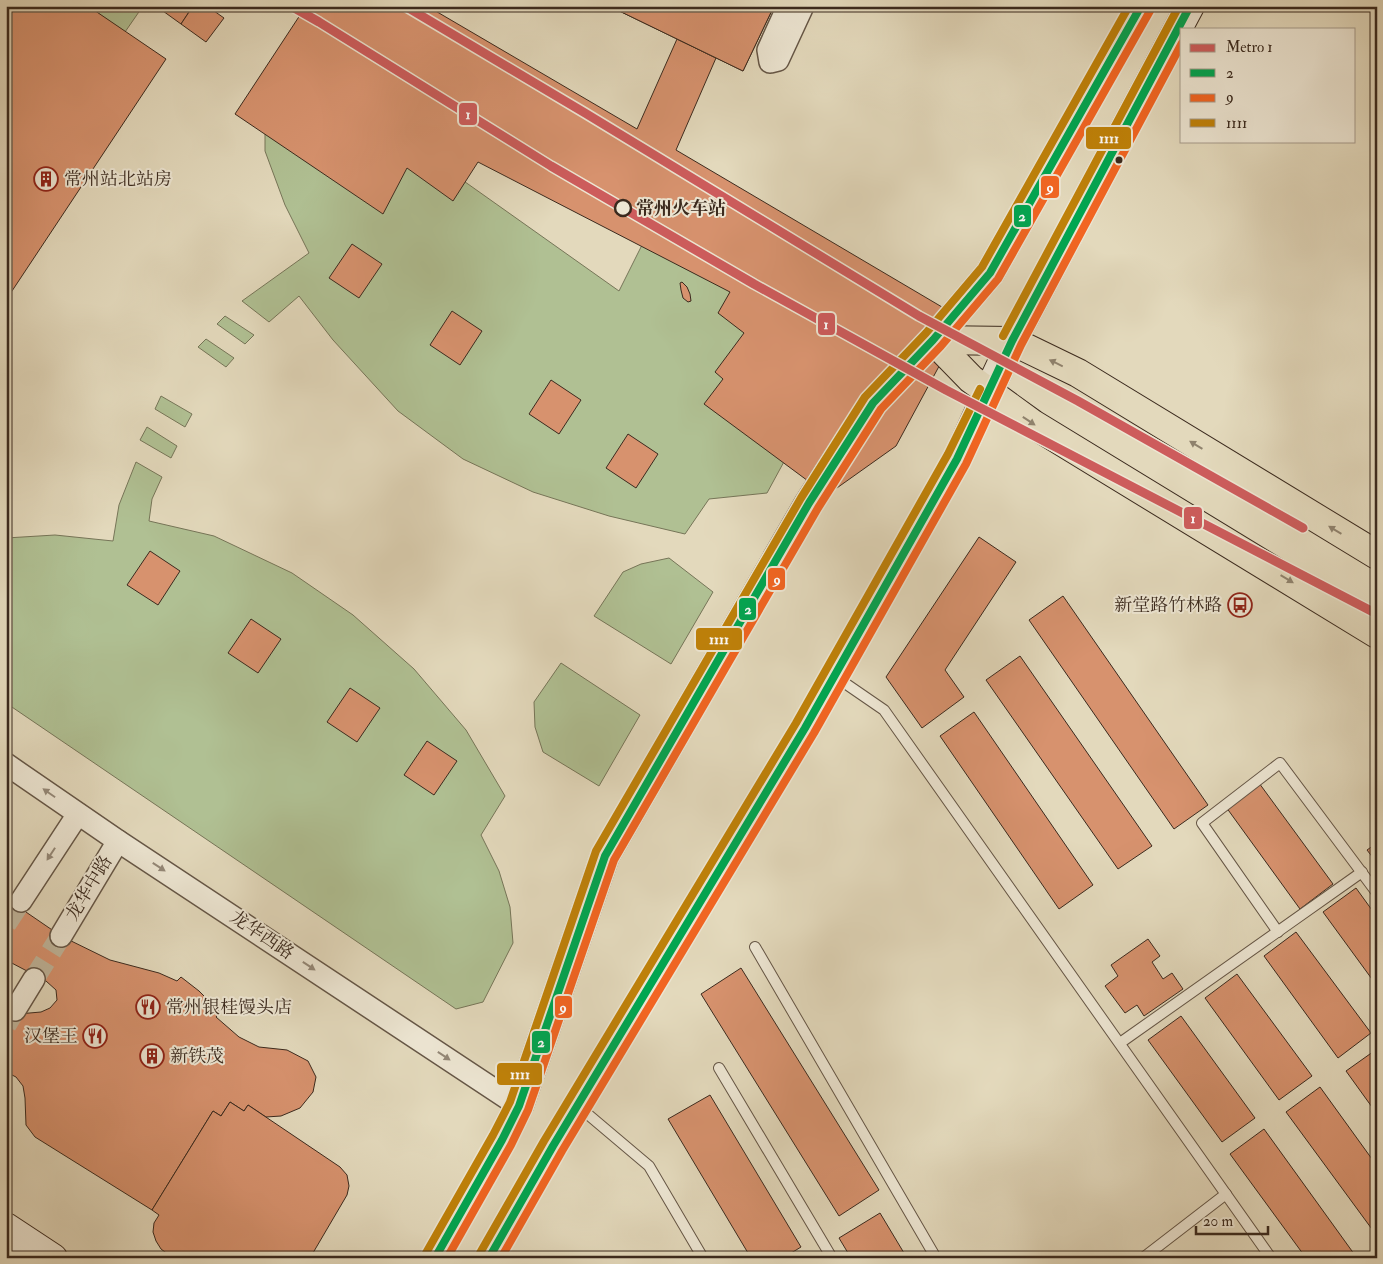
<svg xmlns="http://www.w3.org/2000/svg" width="1383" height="1264" font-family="'IM FELL Double Pica','Noto Serif SC',serif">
<rect width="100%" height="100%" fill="#e3d9bc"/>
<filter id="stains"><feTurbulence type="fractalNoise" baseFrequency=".004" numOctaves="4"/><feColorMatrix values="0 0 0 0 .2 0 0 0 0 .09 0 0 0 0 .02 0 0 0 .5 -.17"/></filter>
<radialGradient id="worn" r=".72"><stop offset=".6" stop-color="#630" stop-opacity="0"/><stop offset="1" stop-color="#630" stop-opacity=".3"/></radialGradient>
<!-- green -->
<g fill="#b0c093" stroke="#767558">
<polygon points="88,6 143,6 125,32"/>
<polygon points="265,95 444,167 619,291 654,221 861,320 767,493 709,499 685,534 609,516 533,492 463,459 398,411 333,340 299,296 269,322 242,301 309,253 285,205 265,151"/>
<polygon points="225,316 254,335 245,344 217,324"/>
<polygon points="206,339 234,358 226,367 198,347"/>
<polygon points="161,396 192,414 185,427 155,409"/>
<polygon points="147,427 177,446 171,458 140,440"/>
<polygon points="136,462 162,477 152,499 149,521 214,536 292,573 353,615 414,669 466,730 505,796 481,835 499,871 510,907 513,943 483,1002 456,1009 6,703 6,538 55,535 113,541 119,505"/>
<polygon points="669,558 713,592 671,664 594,616 623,572 641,564"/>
<polygon points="561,663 640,715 599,786 543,752 535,727 534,702"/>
</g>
<!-- building -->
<g fill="#d7926e" stroke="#3b2a1e">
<polygon points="6,6 88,6 166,59 6,300"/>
<polygon points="156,6 193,6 181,24"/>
<polygon points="193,6 207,6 224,18 206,42 181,24"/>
<polygon points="306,6 427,6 637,129 677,39 716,58 676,150 964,320 896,446 827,495 704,404 723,379 715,372 744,333 718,313 730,292 478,162 453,201 407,168 383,214 235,114"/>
<polygon points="609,6 774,6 743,71"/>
<polygon points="609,6 774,6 743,71"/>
<polygon points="352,244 382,264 359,298 329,278"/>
<polygon points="682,282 687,287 690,294 691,301 688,302 683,298 681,290 680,283"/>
<polygon points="452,311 482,331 460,365 430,345"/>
<polygon points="551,380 581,400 559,434 529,414"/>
<polygon points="628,434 658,454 636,488 606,468"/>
<polygon points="979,537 1016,562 945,670 964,697 922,728 886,677"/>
<polygon points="150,551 180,571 158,605 127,585"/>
<polygon points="1063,596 1208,805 1174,829 1029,620"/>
<polygon points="251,619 281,639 258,673 228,653"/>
<polygon points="1020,656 1152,846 1118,869 986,680"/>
<polygon points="350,688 380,708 357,742 327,722"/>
<polygon points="974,712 1093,885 1059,909 940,736"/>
<polygon points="427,741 457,761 434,795 404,775"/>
<polygon points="1259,783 1333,884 1300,909 1226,807"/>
<polygon points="1377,843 1377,863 1367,850"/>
<polygon points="1356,888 1377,917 1377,986 1323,912"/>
<polygon points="6,894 23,910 61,936 110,960 159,973 177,981 181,977 199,991 220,1012 216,1017 239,1037 259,1047 287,1050 308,1061 316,1077 313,1092 300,1108 281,1116 266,1117 248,1105 244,1111 230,1102 221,1116 213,1111 152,1210 35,1137 26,1125 25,1098 23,1086 16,1077 6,1072 6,1011 18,1014 41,1012 50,1008 57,1000 56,990 46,981 6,960"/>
<polygon points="1296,932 1371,1033 1338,1058 1264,956"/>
<polygon points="1148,939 1160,956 1152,962 1163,979 1172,973 1183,989 1144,1016 1137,1005 1125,1013 1105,986 1118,976 1111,965"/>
<polygon points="741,968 879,1190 839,1216 701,994"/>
<polygon points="1237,974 1312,1076 1279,1100 1205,998"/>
<polygon points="1181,1016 1255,1118 1222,1142 1148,1040"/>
<polygon points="1377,1049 1377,1114 1346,1071"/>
<polygon points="1320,1087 1377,1166 1377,1236 1286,1112"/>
<polygon points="710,1095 801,1247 783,1258 751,1258 668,1119"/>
<polygon points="230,1102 244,1111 248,1105 340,1167 347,1175 349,1186 347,1195 310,1258 173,1258 161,1249 156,1241 153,1232 154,1223 159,1215 152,1210 213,1111 221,1116"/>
<polygon points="1264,1129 1357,1258 1306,1258 1230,1154"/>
<polygon points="880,1213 907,1258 851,1258 839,1238"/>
</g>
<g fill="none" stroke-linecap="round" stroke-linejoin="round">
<!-- street-tunnel -->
<g stroke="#c1b69c" stroke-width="21" stroke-dasharray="21 11" stroke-linecap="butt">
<polyline points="6,924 21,901"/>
<polyline points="34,979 61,936"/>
<polyline points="6,1025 15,1010"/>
</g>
<!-- lane casing -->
<g stroke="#655646" stroke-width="12">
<g id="lane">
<polyline points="836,677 884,710 1271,1258"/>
<polyline points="1278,932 1202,823 1280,763 1377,893"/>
<polyline points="755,947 936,1258"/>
<polyline points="1120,1043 1362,872"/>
<polyline points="719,1068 832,1258"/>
<polyline points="578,1106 649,1166 703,1258"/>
<polyline points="1143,1258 1226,1194"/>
</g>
</g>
<!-- street casing -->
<g stroke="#655646" stroke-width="24">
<g id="street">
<polyline points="788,6 768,50 770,62 778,60 803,6"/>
<polyline points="6,764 118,841 519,1106"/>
<polyline points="21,901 78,814"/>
<polyline points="61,936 118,841"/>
<polyline points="15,1010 34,979"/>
</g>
</g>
<!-- secondary casing -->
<g stroke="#3b2a1e" stroke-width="30">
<g id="secondary">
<polyline points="6,1227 53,1258"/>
<polyline points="6,1253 13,1258"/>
<polyline points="435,1258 502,1140 519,1106 605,856 809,503 873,403 933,340 990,273 1141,6"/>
<polyline points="489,1258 553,1146 805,728 957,459 1012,341 1190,6"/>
</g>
</g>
<!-- primary casing -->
<g stroke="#3b2a1e" stroke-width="30">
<g id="primary">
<polyline points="933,340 971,379 1033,424 1377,634"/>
<polyline points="933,340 1012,341 1078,373 1377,555"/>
</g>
</g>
<!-- lane -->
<use href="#lane" stroke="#ede6d3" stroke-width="10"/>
<!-- street -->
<use href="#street" stroke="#ede6d3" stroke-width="21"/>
<!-- secondary -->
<use href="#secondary" stroke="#ede6d3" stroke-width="28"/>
<!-- primary -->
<use href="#primary" stroke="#e3d9bc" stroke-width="28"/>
<!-- bus-1 casing -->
<g stroke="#ede6d3" stroke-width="11">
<g id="bus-1">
<polyline points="435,1258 502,1140 519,1106 605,856 809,503 873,403 933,340 990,273 1141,6"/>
<polyline points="489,1258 553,1146 805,728 957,459 1012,341 1190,6"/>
</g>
</g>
<!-- bus-2 casing -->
<g stroke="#ede6d3" stroke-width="11">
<g id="bus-2">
<polyline points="447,1258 511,1145 528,1110 614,860 818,508 881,409 941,346 998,279 1150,11"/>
<polyline points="501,1258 562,1151 814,733 966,464 1021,345 1182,43"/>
</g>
</g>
<!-- bus-3 casing -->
<g stroke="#ede6d3" stroke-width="11">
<g id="bus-3">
<polyline points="1003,336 1179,6"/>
<polyline points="426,1253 493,1135 510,1102 596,851 801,498 865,397 926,333 982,267 1129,6"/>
<polyline points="480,1253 544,1141 796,723 948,454 980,389"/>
</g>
</g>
<!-- bus-1 -->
<use href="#bus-1" stroke="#00a651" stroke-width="8"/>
<!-- bus-2 -->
<use href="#bus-2" stroke="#f26522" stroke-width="8"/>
<!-- bus-3 -->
<use href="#bus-3" stroke="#bf8109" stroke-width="8"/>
<!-- metro-1 casing -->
<g stroke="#ede6d3" stroke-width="12">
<g id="metro-1">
<polyline points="291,6 319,22 551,166 754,284 946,390 1377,614"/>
<polyline points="405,6 585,113 919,316 1078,401 1303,528"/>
</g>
</g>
<!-- metro-1 -->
<use href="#metro-1" stroke="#cd5c5c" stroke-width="9"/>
</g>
<!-- one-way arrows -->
<defs><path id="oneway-solid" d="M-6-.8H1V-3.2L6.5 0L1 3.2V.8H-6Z" transform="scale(1.25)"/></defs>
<g fill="#8f826d">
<use href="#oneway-solid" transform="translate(1056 363) rotate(-154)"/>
<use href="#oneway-solid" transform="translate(1029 421) rotate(34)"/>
<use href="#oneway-solid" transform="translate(1196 445) rotate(-149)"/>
<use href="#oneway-solid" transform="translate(1335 530) rotate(-149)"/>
<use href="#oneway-solid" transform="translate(1287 579) rotate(31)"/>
</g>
<g fill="#948878">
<use href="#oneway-solid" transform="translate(49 793) rotate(-145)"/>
<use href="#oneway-solid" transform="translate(51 854) rotate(123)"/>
<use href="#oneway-solid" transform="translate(159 867) rotate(33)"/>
<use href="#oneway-solid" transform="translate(309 966) rotate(34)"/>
<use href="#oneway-solid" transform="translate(444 1056) rotate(34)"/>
</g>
<!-- icons -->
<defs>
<g id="building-ring" transform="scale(1.25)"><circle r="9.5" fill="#ede6d3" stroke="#8f2418" stroke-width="1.5"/><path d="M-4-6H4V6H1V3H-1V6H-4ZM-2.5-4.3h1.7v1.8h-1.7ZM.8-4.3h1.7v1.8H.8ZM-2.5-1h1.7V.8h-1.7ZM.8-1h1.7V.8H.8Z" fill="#8f2418"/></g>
<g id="bus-ring" transform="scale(1.25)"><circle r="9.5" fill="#ede6d3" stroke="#8f2418" stroke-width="1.5"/><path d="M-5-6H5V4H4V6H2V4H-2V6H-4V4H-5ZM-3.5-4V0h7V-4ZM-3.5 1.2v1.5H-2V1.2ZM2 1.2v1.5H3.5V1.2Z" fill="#8f2418"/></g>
<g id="restaurant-ring" transform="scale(1.25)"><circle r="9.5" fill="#ede6d3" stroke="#8f2418" stroke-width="1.5"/><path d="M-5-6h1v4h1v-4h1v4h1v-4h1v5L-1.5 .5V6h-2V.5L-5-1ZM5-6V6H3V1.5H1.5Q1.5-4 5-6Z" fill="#8f2418"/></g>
</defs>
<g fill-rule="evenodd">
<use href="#building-ring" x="46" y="179"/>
<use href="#bus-ring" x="1240" y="605"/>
<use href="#restaurant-ring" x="148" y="1007"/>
<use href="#restaurant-ring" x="95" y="1036"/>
<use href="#building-ring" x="152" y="1056"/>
</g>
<!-- markers -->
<circle fill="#3b2a1e" stroke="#ede6d3" stroke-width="2" cx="1119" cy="160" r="4.5"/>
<circle fill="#ede6d3" stroke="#3b2a1e" stroke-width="2.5" cx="623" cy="208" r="8"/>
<g text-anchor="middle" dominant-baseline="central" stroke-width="4" stroke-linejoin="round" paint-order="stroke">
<!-- poi labels -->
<g font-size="18" fill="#3b2a1e" stroke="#ede6d3" text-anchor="start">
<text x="64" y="179">常州站北站房</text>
<text x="1222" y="605" text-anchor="end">新堂路竹林路</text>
<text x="166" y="1007">常州银桂馒头店</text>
<text x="78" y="1036" text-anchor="end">汉堡王</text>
<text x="170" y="1056">新铁茂</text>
</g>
<!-- stop labels -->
<g font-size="18" font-weight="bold" fill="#3b2a1e" stroke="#ede6d3" text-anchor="start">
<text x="636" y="208">常州火车站</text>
</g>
<!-- street labels -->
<g font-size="18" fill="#3b2a1e" stroke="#ede6d3">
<text transform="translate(89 888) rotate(-59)">龙华中路</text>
<text transform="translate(262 935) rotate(34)">龙华西路</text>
</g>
</g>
<g stroke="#ede6d3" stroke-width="2">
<rect x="458" y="102" width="20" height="24" rx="5" fill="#cd5c5c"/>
<rect x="1085" y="126" width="47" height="24" rx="5" fill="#bf8109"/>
<rect x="1040" y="175" width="20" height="24" rx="5" fill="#f26522"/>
<rect x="1013" y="204" width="19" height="24" rx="5" fill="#00a651"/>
<rect x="817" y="312" width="19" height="24" rx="5" fill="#cd5c5c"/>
<rect x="1183" y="506" width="20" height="24" rx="5" fill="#cd5c5c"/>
<rect x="767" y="567" width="19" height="24" rx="5" fill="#f26522"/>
<rect x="738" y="597" width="19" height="24" rx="5" fill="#00a651"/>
<rect x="695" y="627" width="48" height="24" rx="5" fill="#bf8109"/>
<rect x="554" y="995" width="19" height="24" rx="5" fill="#f26522"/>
<rect x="531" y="1030" width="20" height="24" rx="5" fill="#00a651"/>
<rect x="496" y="1062" width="47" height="24" rx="5" fill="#bf8109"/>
</g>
<g font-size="14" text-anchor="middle" font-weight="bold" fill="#fff">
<text x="468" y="119">1</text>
<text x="1109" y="143">1111</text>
<text x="1050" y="192">9</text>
<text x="1022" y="221">2</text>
<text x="826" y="329">1</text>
<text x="1193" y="523">1</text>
<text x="777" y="584">9</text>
<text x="748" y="614">2</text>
<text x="719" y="644">1111</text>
<text x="563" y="1012">9</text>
<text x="541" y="1047">2</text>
<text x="520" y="1079">1111</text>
</g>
<!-- margin -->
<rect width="1383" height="1264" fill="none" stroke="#e3d9bc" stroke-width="25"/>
<rect x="8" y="8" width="1368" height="1249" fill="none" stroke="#3b2a1e" stroke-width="2.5"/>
<rect x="12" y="12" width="1358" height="1239" fill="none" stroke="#3b2a1e"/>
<!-- legend -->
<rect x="1180" y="28" width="175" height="115" fill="#ede6d3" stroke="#a69b8b"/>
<rect x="1190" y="44" width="25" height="8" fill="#cd5c5c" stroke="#a69b8b"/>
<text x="1226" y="52" font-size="15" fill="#3b2a1e">Metro 1</text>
<rect x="1190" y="69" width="25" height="8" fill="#00a651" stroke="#a69b8b"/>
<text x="1226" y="78" font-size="15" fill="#3b2a1e">2</text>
<rect x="1190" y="94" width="25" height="8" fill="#f26522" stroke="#a69b8b"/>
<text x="1226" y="102" font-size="15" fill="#3b2a1e">9</text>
<rect x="1190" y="119" width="25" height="8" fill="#bf8109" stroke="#a69b8b"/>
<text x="1226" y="128" font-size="15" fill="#3b2a1e">1111</text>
<!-- scale -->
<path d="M1196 1226v8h72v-8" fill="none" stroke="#3b2a1e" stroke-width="2.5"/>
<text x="1203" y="1226" font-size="15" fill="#3b2a1e" stroke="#ede6d3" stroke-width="4" paint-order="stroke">20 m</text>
<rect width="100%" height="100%" filter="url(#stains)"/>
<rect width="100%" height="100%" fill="url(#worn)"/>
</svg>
